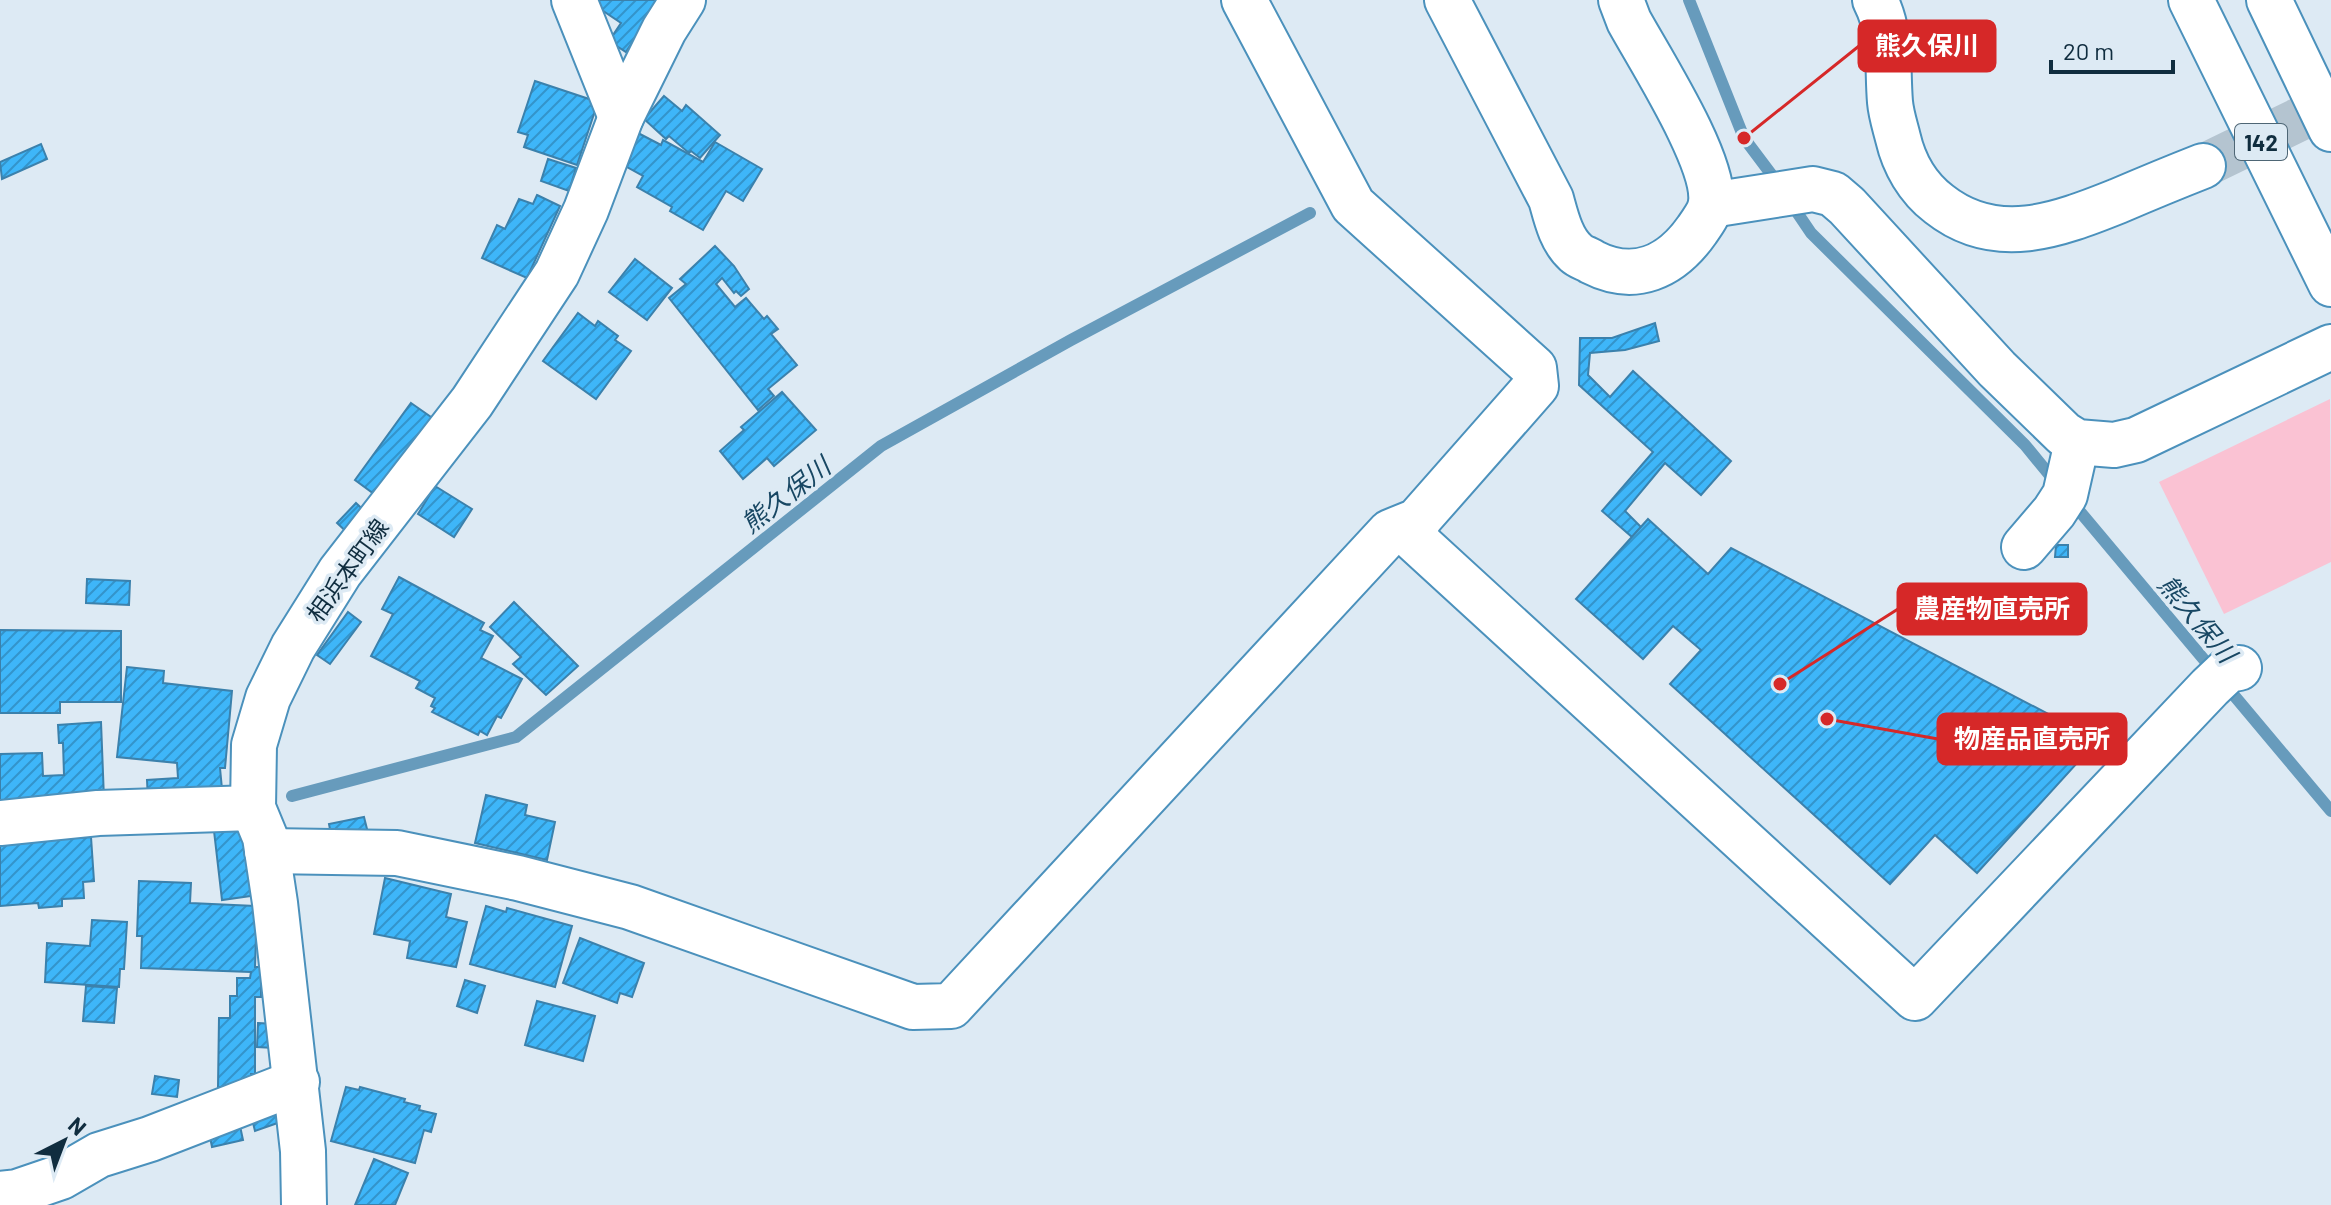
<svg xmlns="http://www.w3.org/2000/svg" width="2331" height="1205" font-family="Barlow,'Noto Sans JP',sans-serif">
<defs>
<pattern id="building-hatch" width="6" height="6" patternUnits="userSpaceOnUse" patternTransform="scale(2)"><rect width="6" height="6" fill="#3eb6f9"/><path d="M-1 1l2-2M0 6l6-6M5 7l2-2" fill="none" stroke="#3394cb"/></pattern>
</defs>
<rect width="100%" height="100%" fill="#ddeaf4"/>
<!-- park -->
<polygon fill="#fac2d3" points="2330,399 2331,562 2224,614 2159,482"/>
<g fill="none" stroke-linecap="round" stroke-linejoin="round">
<!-- stream -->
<g stroke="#679bbc" stroke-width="12">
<polyline points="1689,0 1744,138 1780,186"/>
<polyline points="1790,202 1811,233 2025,445 2057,484"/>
<polyline points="2071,501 2331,811"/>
<polyline points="292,796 516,737 881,446 1071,340 1310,213"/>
</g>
</g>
<!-- building -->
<g fill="url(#building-hatch)" stroke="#3b81ac" stroke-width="2">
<polygon points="592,0 660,0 626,52 609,41 621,23 590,2"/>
<polygon points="535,81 598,102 577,165 524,147 528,135 518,132"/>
<polygon points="664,96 682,111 686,105 720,135 700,158 691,151 689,153 669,136 666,139 644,119"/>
<polygon points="638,133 661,145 663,140 703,162 715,142 762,169 743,201 726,191 703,230 670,211 672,207 637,187 643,176 627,167"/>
<polygon points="41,144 47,159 2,179 0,162"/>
<polygon points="548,159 576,168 569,191 541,181"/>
<polygon points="537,195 560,206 527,278 482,258 497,225 505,229 519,199 533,204"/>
<polygon points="715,246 734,266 749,289 741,296 736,291 734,293 722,278 716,284 735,307 746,298 764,319 767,316 778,329 771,334 797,365 768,389 774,396 758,410 669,298 686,284 680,279"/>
<polygon points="635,259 672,288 647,320 609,292"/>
<polygon points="578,313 595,326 598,321 618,336 615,340 631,351 596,399 543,361"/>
<polygon points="1655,323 1659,341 1625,350 1590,353 1588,375 1610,397 1633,371 1731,461 1701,495 1665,463 1625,511 1641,527 1632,537 1602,511 1653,452 1579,385 1580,338 1612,338"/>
<polygon points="782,392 816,430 774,466 767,458 743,479 720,451 744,430 741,427"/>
<polygon points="411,403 441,424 385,502 355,480"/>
<polygon points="435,486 472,509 454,537 418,514"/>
<polygon points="356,503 371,517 352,537 337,523"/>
<polygon points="1648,519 1708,574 1731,548 2098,740 1977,873 1935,835 1890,884 1670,684 1701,650 1673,626 1643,659 1576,599"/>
<polygon points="2056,545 2068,545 2068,557 2055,557"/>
<polygon points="399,577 484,623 480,630 493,636 481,658 522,679 501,718 497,716 487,735 480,731 478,735 432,712 435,708 431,706 435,698 416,688 420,681 371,656 393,614 382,609"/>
<polygon points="87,579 130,581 129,605 86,603"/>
<polygon points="514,602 578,666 546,695 513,664 521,657 490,627"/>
<polygon points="348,612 361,622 330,664 317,655"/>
<polygon points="0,630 121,631 121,702 60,702 60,713 0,713"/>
<polygon points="127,667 164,671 163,683 232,691 225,768 220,768 222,789 148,800 147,780 178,778 177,763 117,757"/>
<polygon points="101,722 104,799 0,801 0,754 42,753 43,776 64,775 63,743 59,743 58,725"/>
<polygon points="486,795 527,805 525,815 555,822 547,860 475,843"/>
<polygon points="364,817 368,833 332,840 329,824"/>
<polygon points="248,827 257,895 222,900 214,831"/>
<polygon points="91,837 94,881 83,882 84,898 62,899 62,906 39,908 38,903 0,906 0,843"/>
<polygon points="385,878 451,894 446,917 467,922 456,967 407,958 410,941 374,934"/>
<polygon points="139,881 191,883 190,903 257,906 255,967 261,967 261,997 255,997 255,1074 251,1074 251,1085 241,1088 218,1087 219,1018 230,1018 230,996 237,996 237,978 250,978 251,972 141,968 142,936 137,936"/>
<polygon points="486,906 506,912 507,908 572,926 555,987 470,964"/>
<polygon points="92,920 127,922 124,969 120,969 119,987 45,982 47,943 90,946"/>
<polygon points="580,938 644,963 632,997 620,993 617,1003 563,983"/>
<polygon points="465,980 485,986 477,1013 457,1006"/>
<polygon points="86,986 117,988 114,1023 83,1021"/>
<polygon points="537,1001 595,1016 583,1061 525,1045"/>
<polygon points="258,1023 275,1024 274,1048 257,1047"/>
<polygon points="155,1076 179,1080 177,1097 152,1094"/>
<polygon points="346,1087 359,1090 360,1087 405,1099 404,1102 420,1106 419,1110 436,1114 431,1132 424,1130 415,1163 331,1141"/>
<polygon points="280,1098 286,1120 255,1131 252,1119"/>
<polygon points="237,1112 243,1140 212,1147 207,1122"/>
<polygon points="374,1159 408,1173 395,1205 355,1205"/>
</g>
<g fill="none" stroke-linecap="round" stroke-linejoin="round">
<!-- minor-tunnel -->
<polyline stroke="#b4c4d0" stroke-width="44" stroke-dasharray="44 22" stroke-linecap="butt" points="2203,166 2331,104"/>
<!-- minor casing -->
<g stroke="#4b91bc" stroke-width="48">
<g id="minor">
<polyline points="574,0 621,117"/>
<path d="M1447 0 1551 199C1556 217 1561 240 1576 253 1580 257 1588 259 1592 262 1635 284 1671 267 1697 230 1702 223 1710 212 1711 203 1716 162 1651 61 1629 21L1621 0"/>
<path d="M1875 0C1892 33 1887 66 1890 102 1891 114 1895 126 1898 138 1904 164 1918 188 1939 204 1996 249 2058 225 2118 201 2146 189 2175 177 2203 166"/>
<polyline points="1711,205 1813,189 1833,194 1847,206 1997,369 2064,434 2077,442 2114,445 2136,440 2331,347"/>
<polyline points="1417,521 1415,540 1915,998 2210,687 2228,670 2239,668"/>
<polyline points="2024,547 2054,512 2065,495 2077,442"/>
<polyline points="0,823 98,813 253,808"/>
<polyline points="267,851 397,853 518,878 630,907 913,1007 951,1006 1390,532 1417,521 1536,386 1534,368 1353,205 1244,0"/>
<polyline points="0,1194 17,1192 61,1177 99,1155 150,1139 297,1082"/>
</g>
</g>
<!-- major casing -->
<g stroke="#4b91bc" stroke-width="48">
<polyline id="major" points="304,1205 303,1151 275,903 265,837 253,808 254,745 268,698 293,647 340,572 472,402 557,273 586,210 621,117 664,30 683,0"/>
</g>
<!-- highway casing -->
<g stroke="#4b91bc" stroke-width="48">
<g id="highway">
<polyline points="2191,0 2331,284"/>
<polyline points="2269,0 2331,129"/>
</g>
</g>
<!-- minor -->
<use href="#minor" stroke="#fff" stroke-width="44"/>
<!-- major -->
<use href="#major" stroke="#fff" stroke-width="44"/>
<!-- highway -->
<use href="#highway" stroke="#fff" stroke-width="44"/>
</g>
<g text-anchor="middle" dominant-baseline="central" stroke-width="7" stroke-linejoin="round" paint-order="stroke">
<!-- shield labels -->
<rect fill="#ddeaf4" stroke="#4e6675" stroke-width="2" x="2235" y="124" width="52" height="36" rx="6"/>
<g font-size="22" font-weight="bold" fill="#102d3f">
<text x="2261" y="142">142</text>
</g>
<!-- street labels -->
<g font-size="24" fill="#102d3f" stroke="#ddeaf4">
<text transform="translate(347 570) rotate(-54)">相浜本町線</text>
</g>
<!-- water labels -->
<g font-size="26" font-style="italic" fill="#184763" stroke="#ddeaf4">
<text transform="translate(785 494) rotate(-38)">熊久保川</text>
<text transform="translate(2198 618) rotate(50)">熊久保川</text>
</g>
</g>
<!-- callouts -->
<path fill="none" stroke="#d62828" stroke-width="3" d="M1744 138L1859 46M1780 684L1898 609M1827 719L1938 739"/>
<g fill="#d62828" stroke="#ddeaf4" stroke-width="3">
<circle cx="1744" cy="138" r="8"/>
<circle cx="1780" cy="684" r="8"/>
<circle cx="1827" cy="719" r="8"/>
</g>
<g fill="#d62828" stroke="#d62828" stroke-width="3">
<rect x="1859" y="21" width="136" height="50" rx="8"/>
<rect x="1898" y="584" width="188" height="50" rx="8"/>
<rect x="1938" y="714" width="188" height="50" rx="8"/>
</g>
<g font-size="26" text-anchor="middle" font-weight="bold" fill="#fff">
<text x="1927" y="55">熊久保川</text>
<text x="1992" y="618">農産物直売所</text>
<text x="2032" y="748">物産品直売所</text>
</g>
<!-- north arrow -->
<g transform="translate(64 1141) rotate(42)" stroke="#ddeaf4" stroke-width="6" paint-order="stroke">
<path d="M0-6L14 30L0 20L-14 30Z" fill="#102d3f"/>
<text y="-12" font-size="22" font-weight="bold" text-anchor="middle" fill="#102d3f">N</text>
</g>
<!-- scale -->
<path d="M2051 60v12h122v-12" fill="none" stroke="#102d3f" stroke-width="4"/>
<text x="2063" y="60" font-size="24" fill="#102d3f" stroke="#ddeaf4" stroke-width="6" paint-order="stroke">20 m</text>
</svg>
